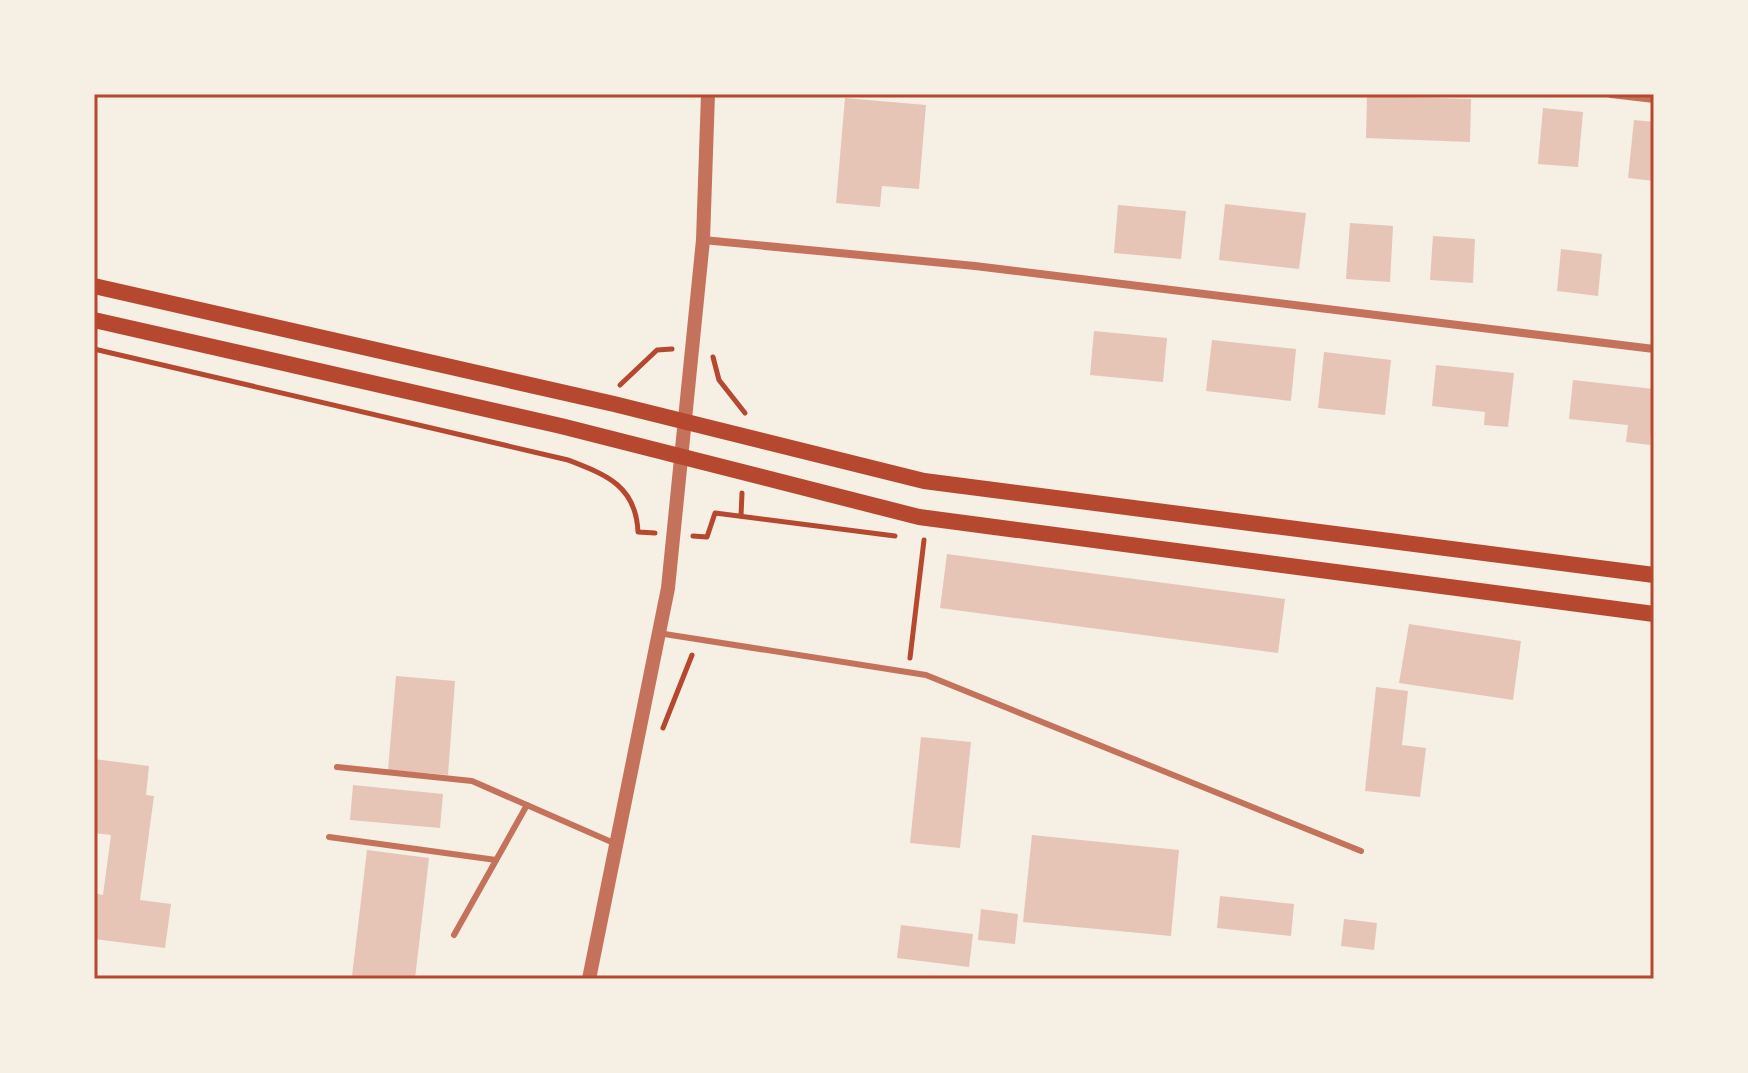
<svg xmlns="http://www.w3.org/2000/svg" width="1748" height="1073" font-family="Georgia,serif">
<rect width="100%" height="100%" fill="#f6efe4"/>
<!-- building -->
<g fill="#e6c5b7">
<polygon points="1367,96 1471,99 1470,142 1366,138"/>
<polygon points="845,98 926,105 919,189 882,186 880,207 836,203"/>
<polygon points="1543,108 1583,112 1578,167 1538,164"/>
<polygon points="1634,120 1654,122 1654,181 1628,178"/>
<polygon points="1225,204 1306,213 1299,269 1219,260"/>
<polygon points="1118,205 1186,211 1181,259 1114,253"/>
<polygon points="1350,223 1393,226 1390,282 1346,279"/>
<polygon points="1433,236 1475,239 1473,283 1430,280"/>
<polygon points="1561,249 1602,254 1598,296 1557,291"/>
<polygon points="1094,331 1167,338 1163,382 1090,375"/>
<polygon points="1212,340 1296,349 1291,401 1206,391"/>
<polygon points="1324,352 1391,360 1385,415 1318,408"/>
<polygon points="1436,365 1514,373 1508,427 1484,425 1485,412 1432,406"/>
<polygon points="1573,380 1654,389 1650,445 1626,442 1628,425 1569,419"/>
<polygon points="947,554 1285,599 1278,653 940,608"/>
<polygon points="1409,624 1521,641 1513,700 1399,683"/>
<polygon points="396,676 455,681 448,775 388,770"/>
<polygon points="1376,687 1408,691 1402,745 1426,748 1420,797 1365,791"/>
<polygon points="921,737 971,742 960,848 910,843"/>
<polygon points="94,759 149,766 146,795 154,796 140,900 171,904 165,948 94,939 94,893 103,895 111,835 94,833"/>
<polygon points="353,785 443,794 440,828 350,820"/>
<polygon points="1032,835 1179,850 1171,936 1023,922"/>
<polygon points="367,850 429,858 415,979 352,976"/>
<polygon points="1220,896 1294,904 1291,936 1217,928"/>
<polygon points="981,909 1018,914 1015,944 978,940"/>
<polygon points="1344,919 1377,923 1374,950 1341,946"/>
<polygon points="901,925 973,934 969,967 897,958"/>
</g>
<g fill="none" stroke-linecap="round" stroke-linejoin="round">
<!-- path -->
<g stroke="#b5482f" stroke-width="5">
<path d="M94 349 568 460C607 475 636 486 638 532L655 533"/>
<polyline points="713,357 719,380 745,413"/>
<polyline points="620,385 657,350 672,349"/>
<polyline points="741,516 742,493"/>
<polyline points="693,536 707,537 715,513 895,536"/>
<polyline points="910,658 924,540"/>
<polyline points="663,728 692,655"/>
</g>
<!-- service -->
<g stroke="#c5725c" stroke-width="6">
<polyline points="658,633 926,675 1361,851"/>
<polyline points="337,767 472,781 616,844"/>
<polyline points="329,837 496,860"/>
<polyline points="454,935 527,805"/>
</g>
<!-- minor -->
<g stroke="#c5725c" stroke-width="8">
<polyline points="1611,94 1654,99"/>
<polyline points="703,240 975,266 1654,349"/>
</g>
<!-- tertiary -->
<polyline stroke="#c5725c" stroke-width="14" points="589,979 668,588 703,240 708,94"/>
<!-- secondary -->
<g stroke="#b5482f" stroke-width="16">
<polyline points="94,286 614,404 924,481 1654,575"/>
<polyline points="94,320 561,426 919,517 1654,614"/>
</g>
</g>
<!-- border -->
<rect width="1748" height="1073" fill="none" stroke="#f6efe4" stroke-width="192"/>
<rect x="96" y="96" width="1556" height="881" fill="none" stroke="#b5482f" stroke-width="3"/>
</svg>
